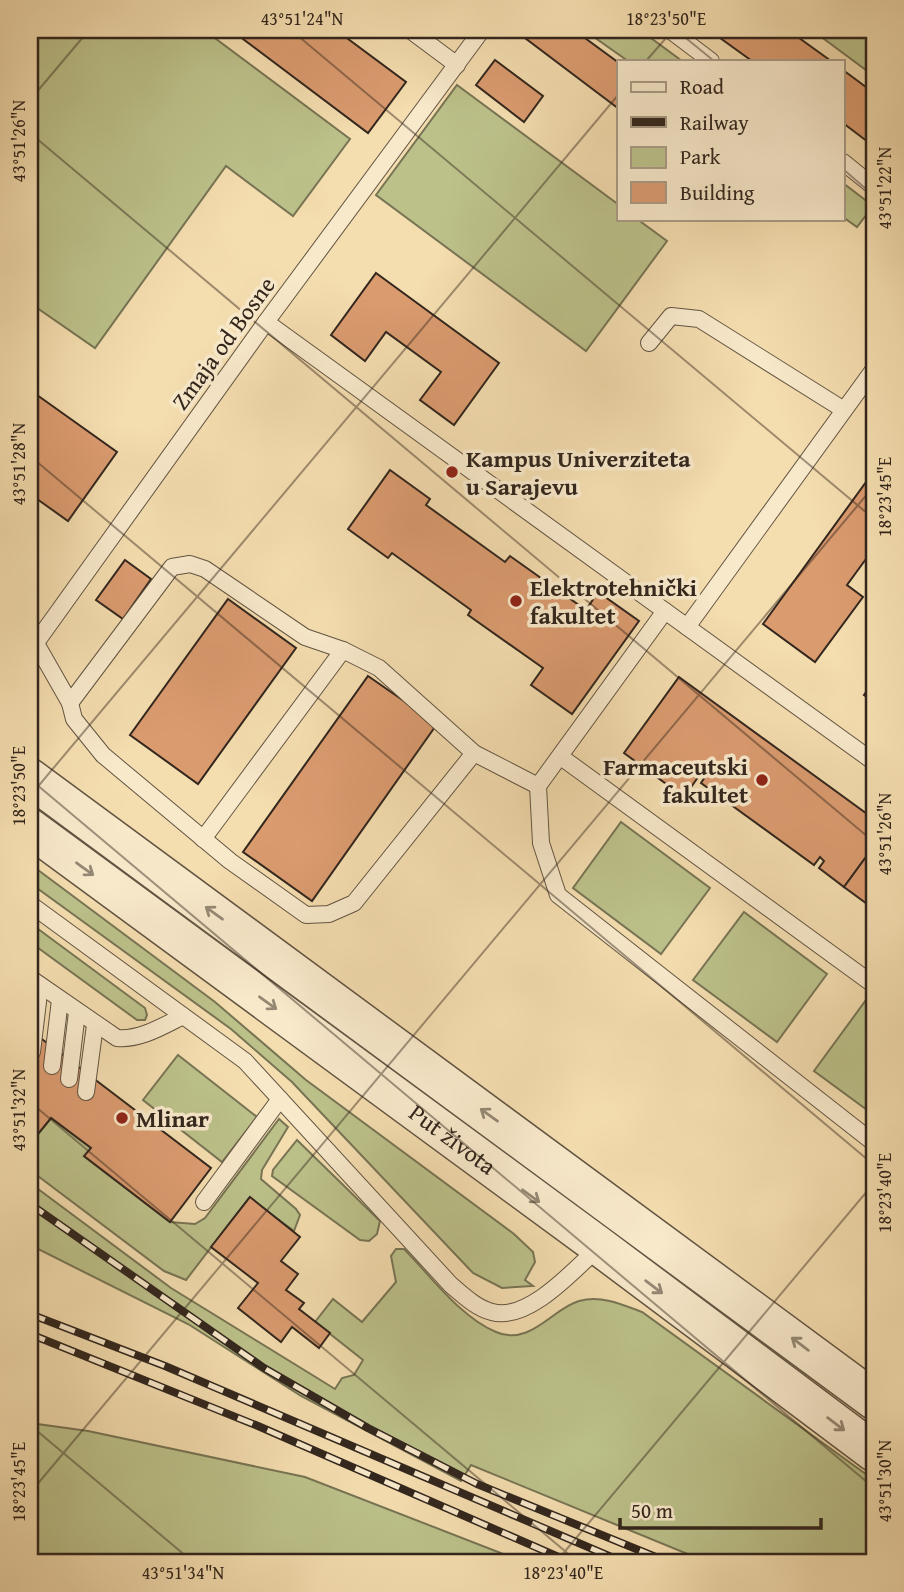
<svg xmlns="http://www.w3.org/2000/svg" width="904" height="1592" font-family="'Gentium Book Plus',serif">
<rect width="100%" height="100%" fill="#f4ddaf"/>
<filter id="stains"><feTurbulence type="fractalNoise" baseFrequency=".00286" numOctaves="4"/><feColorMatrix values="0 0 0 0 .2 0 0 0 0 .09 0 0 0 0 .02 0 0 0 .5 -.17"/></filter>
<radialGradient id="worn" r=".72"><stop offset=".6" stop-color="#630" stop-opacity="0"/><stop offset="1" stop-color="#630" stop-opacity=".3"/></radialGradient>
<!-- green -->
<g fill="#bcc18a" stroke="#777454" stroke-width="2">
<polygon points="30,30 204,30 350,139 293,216 226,166 95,348 30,303"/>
<polygon points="584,30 640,30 682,61 628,61"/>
<polygon points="812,30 874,30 874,76"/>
<polygon points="457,85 619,205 619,219 637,219 667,241 586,351 376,195"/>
<polygon points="843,183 873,206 857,227 843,217"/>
<polygon points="621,822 710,888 661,954 573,888"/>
<polygon points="30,864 215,1002 306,1080 514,1234 533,1252 535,1262 525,1280 533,1286 502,1288 473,1273 292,1082 231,1029 30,883"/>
<polygon points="744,912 827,974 777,1042 693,980"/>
<polygon points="30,923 145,1008 147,1015 145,1020 137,1020 30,942"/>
<polygon points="866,1000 874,1006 874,1115 814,1071"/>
<polygon points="178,1055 257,1117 222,1162 143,1100"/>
<polygon points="51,1118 91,1148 85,1157 170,1222 195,1224 205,1218 279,1119 288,1127 262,1170 261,1179 296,1209 300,1215 294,1231 249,1198 186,1280 164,1271 30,1170 30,1144"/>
<polygon points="297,1140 380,1221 377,1234 369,1241 360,1240 272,1176 273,1170"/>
<path d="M30 1183 171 1288 335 1389 342 1378 354 1375 363 1360 315 1322 333 1299 362 1322 396 1282 391 1256 396 1249H404C431 1276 460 1317 496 1332 530 1347 553 1308 579 1301 601 1295 621 1304 642 1312L874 1480V1562H707L471 1465 461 1481 301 1396 188 1324 30 1245Z"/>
<polygon points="30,1423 88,1431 305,1477 524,1562 30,1562"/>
</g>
<!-- building -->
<g fill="#da9b6f" stroke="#32261d" stroke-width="2">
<polygon points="231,30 336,30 406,82 368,133"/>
<polygon points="531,30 574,30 619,63 619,109 525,38"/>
<polygon points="709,30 788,30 831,61 752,61"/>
<polygon points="495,60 543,96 524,122 476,85"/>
<polygon points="843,70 874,93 874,152 869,148 872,145 843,123"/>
<polygon points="376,273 499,363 454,425 420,400 441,372 386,332 365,361 331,335"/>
<polygon points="30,390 117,452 68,521 30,494"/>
<polygon points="390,470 430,499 426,505 505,562 510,556 586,610 598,592 639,621 572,714 531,685 543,668 468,615 471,610 392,553 388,558 348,529"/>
<polygon points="874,471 874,548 847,585 863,597 815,662 763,624"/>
<polygon points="125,560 151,579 123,619 96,600"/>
<polygon points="228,599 296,648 198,784 130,735"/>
<polygon points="368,676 437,724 312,901 243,852"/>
<polygon points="679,677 874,819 874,846 844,887 819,868 824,861 820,857 814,865 701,783 705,777 701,773 684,797 624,753"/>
<polygon points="874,681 874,702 864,695"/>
<polygon points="874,846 874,909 844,887"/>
<polygon points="30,1030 211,1168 170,1222 84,1156 91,1148 51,1118 30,1144"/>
<polygon points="250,1197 300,1237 281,1261 298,1274 286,1290 304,1303 299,1309 330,1333 319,1348 292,1327 281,1342 238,1308 258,1283 211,1247"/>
</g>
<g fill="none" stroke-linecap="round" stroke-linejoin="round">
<!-- service casing -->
<g stroke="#625442" stroke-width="18">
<g id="service">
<polyline points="410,30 457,65"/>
<polyline points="670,30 711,61"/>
<polyline points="843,162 874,187"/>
<polyline points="266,322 665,611 538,786 474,753 354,903 329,914 306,915 230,861 103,755 74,719 70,703 172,567 190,564 205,569 305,637 343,650 379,668 474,753"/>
<polyline points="649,343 671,316 699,319 844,410"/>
<polyline points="665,611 874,762"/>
<polyline points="687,627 874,369"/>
<polyline points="30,633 70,703"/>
<polyline points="30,651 266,322 482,30"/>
<polyline points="561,757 874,985"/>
<polyline points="538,786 541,843 558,895 874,1143"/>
<polyline points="203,839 343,650"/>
<path d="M30 904 245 1061 451 1285C463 1295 476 1308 492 1312 528 1322 574 1270 599 1247"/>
<path d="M30 978 117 1038C140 1040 163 1026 183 1016"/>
<polyline points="32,1052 40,985"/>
<polyline points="52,1066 60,1000"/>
<polyline points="69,1079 77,1012"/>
<polyline points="86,1092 95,1025"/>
<polyline points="204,1202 280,1099"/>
</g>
</g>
<!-- tertiary casing -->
<g stroke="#625442" stroke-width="41">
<g id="tertiary">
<polyline points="30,778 874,1400"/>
<path id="s1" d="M30 828 599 1246 874 1452"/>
</g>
</g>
<!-- service -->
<use href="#service" stroke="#f8e9cb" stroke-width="16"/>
<!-- tertiary -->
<use href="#tertiary" stroke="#f8e9cb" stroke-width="38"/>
<!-- rail casing -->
<g stroke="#32261d" stroke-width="8">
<g id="rail">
<polyline points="30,1204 264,1368 368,1428 477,1484 668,1562"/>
<polyline points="30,1314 165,1366 623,1562"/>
<polyline points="30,1334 258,1426 570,1562"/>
</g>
</g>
<!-- rail -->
<use href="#rail" stroke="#f8e9cb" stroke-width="5" stroke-dasharray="16" stroke-linecap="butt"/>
</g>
<!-- one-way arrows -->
<defs><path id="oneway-shaft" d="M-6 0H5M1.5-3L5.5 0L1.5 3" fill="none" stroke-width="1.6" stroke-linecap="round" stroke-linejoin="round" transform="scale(1.75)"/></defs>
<g stroke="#958874">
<use href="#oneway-shaft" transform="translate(85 869) rotate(36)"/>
<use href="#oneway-shaft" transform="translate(214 913) rotate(-144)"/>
<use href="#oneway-shaft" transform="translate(268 1003) rotate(36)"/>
<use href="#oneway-shaft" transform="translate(489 1115) rotate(-144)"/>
<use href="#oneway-shaft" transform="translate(531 1196) rotate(36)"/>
<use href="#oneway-shaft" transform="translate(654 1287) rotate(37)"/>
<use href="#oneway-shaft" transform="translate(800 1344) rotate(-143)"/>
<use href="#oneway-shaft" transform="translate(836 1424) rotate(37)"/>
</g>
<!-- ticks -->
<path fill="none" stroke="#32261d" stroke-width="2" stroke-opacity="0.45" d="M291 30 874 519M676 30 714 61M646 61 673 30M30 100 89 30M30 133 874 842M843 169 874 196M30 456 874 1165M30 779 874 1488M30 796 619 94M30 1102 578 1562M30 1425 193 1562M30 1493 874 486M556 1562 874 1183"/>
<!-- markers -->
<g fill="#8f2418" stroke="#f8e9cb" stroke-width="2.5">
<circle cx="452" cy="472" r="7"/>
<circle cx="516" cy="601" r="7"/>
<circle cx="762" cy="780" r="7"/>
<circle cx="122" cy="1118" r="7"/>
</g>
<g text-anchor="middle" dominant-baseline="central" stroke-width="7" stroke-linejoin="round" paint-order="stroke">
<!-- street labels -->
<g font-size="24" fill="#32261d" stroke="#f8e9cb">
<text transform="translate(223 343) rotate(-54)">Zmaja od Bosne</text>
<text stroke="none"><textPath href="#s1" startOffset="525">Put života</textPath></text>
</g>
<!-- poi labels -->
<g font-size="24" font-weight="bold" fill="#32261d" stroke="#f8e9cb" text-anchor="start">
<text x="466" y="458">Kampus Univerziteta<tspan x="466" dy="28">u Sarajevu</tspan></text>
<text x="530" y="587">Elektrotehnički<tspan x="530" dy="28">fakultet</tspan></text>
<text x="748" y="766" text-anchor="end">Farmaceutski<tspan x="748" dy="28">fakultet</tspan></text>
<text x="136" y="1118">Mlinar</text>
</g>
</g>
<!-- margin -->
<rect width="904" height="1592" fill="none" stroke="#f4ddaf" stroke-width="77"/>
<!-- legend -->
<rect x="617" y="60" width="228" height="161" fill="#f8e9cb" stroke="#a99b85" stroke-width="2"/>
<rect x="631" y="82" width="35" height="10" fill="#f8e9cb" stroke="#a99b85" stroke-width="2"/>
<text x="680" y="94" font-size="21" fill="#32261d">Road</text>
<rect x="631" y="117" width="35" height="10" fill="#32261d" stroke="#a99b85" stroke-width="2"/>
<text x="680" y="130" font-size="21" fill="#32261d">Railway</text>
<rect x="631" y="147" width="35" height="21" fill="#bcc18a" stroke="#a99b85" stroke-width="2"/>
<text x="680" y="164" font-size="21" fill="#32261d">Park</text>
<rect x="631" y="182" width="35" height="21" fill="#da9b6f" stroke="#a99b85" stroke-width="2"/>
<text x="680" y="200" font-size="21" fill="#32261d">Building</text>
<!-- scale -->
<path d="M620 1518v10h201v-10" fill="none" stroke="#32261d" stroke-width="3.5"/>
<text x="631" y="1518" font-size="21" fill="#32261d" stroke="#f8e9cb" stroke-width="5" paint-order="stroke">50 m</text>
<rect x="38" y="38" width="828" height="1516" fill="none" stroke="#32261d" stroke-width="2.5"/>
<g font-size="18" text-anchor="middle" fill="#32261d">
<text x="302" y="25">43°51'24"N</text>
<text x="666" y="25">18°23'50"E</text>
<text transform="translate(19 141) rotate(-90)" y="6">43°51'26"N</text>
<text transform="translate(885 188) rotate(-90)" y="6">43°51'22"N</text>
<text transform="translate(19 464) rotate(-90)" y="6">43°51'28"N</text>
<text transform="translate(885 497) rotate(-90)" y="6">18°23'45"E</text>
<text transform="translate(19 786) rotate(-90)" y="6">18°23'50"E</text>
<text transform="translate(885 834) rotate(-90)" y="6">43°51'26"N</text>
<text transform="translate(19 1110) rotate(-90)" y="6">43°51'32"N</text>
<text transform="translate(885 1193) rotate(-90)" y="6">18°23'40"E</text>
<text transform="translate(885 1481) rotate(-90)" y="6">43°51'30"N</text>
<text transform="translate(19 1482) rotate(-90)" y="6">18°23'45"E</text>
<text x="183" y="1579">43°51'34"N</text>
<text x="563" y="1579">18°23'40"E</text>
</g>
<rect width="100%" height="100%" filter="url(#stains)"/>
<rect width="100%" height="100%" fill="url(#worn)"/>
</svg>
